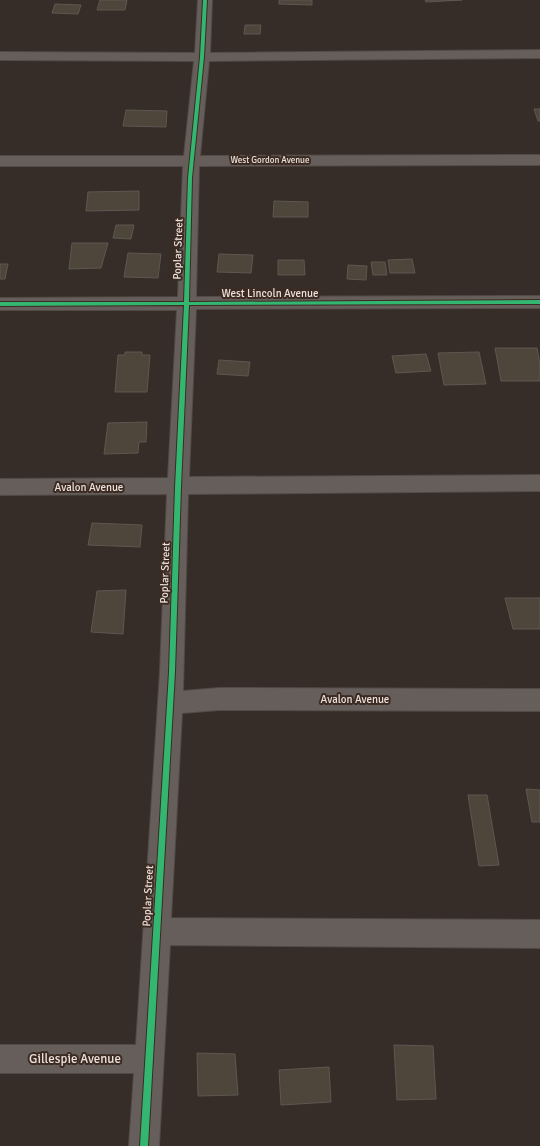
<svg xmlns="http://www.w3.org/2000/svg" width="540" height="1146" font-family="Signika,sans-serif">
<rect width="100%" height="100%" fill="#362d28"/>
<!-- building -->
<g fill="#4e453b" stroke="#5e5752">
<polygon points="100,0 127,0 125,10 97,10"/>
<polygon points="279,0 312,0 312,5 279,4"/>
<polygon points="425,0 462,0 426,2"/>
<polygon points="55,4 81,5 78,14 52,13"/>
<polygon points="245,25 261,25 260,34 244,34"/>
<polygon points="534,109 540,109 540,121 538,121"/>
<polygon points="126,110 167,111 166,127 123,126"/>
<polygon points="139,191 139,210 86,211 88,192"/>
<polygon points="274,201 308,202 308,217 273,217"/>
<polygon points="116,225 134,225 131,239 113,238"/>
<polygon points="72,243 108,243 101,268 69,269"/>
<polygon points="128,253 161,254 158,278 124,277"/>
<polygon points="219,254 253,255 251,273 217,272"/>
<polygon points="412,259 415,273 390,273 388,260"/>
<polygon points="278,260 304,260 305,275 278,275"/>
<polygon points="371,262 385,262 387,275 373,275"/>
<polygon points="0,264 8,264 5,279 0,279"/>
<polygon points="348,265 367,266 366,280 347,279"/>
<polygon points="495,348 537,348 540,365 540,381 501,381"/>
<polygon points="125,352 142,352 142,355 150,355 147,392 115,392 118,355 125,355"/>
<polygon points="479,352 486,384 444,385 438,353"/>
<polygon points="426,354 431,371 396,373 392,356"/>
<polygon points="219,360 250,362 248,376 217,374"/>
<polygon points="147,422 146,442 139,442 138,453 104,454 108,423"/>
<polygon points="92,523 142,525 140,547 88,545"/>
<polygon points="126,590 123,634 91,632 97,591"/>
<polygon points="505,598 540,598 540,629 513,629"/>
<polygon points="526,789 540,790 540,822 532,822"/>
<polygon points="468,795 487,795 499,865 479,866"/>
<polygon points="394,1045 433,1046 436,1099 397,1100"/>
<polygon points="197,1053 235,1054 238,1095 198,1096"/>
<polygon points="329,1067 331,1102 281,1105 279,1070"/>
</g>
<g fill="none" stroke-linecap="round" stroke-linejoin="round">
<!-- minor casing -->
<g stroke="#524a46" stroke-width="2">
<polygon id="minor" points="198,0 212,0 210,53 540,50 540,58 209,61 200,156 540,155 540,165 199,166 196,297 540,296 540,308 196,309 189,477 540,475 540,491 188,494 183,691 219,688 540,689 540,711 219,710 182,713 171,918 540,920 540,948 170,945 159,1146 129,1146 134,1073 0,1073 0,1045 136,1045 160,672 167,494 0,495 0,479 168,478 177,310 0,310 0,298 178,297 183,166 0,166 0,156 184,156 194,61 0,60 0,52 195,53"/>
</g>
<!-- minor -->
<use href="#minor" fill="#655e5a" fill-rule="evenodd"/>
<!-- cycleway casing -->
<g stroke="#3c2b22" stroke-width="2">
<polygon id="cycleway" points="203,0 207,0 204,57 192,178 189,302 540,300 540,304 189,305 181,487 175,672 148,1146 140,1146 169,672 175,487 184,305 0,306 0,302 184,302 188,178 200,57"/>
</g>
<!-- cycleway -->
<use href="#cycleway" fill="#33b770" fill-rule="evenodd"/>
</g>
<g text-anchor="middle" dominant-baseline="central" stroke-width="4" stroke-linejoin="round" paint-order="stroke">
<!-- far-street labels -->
<g font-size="9" fill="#ece1db" stroke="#3c2b22">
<text x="270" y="160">West Gordon Avenue</text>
</g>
<!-- street labels -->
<g font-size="11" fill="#ece1db" stroke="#3c2b22">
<text transform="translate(178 249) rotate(-88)">Poplar Street</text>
<text x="270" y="293">West Lincoln Avenue</text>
<text x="89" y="487">Avalon Avenue</text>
<text transform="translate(165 573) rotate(-88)">Poplar Street</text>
<text x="355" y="699">Avalon Avenue</text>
<text transform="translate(148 896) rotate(-87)">Poplar Street</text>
</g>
<!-- near-street labels -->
<g font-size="13" fill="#ece1db" stroke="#3c2b22">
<text x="75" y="1059">Gillespie Avenue</text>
</g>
</g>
</svg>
